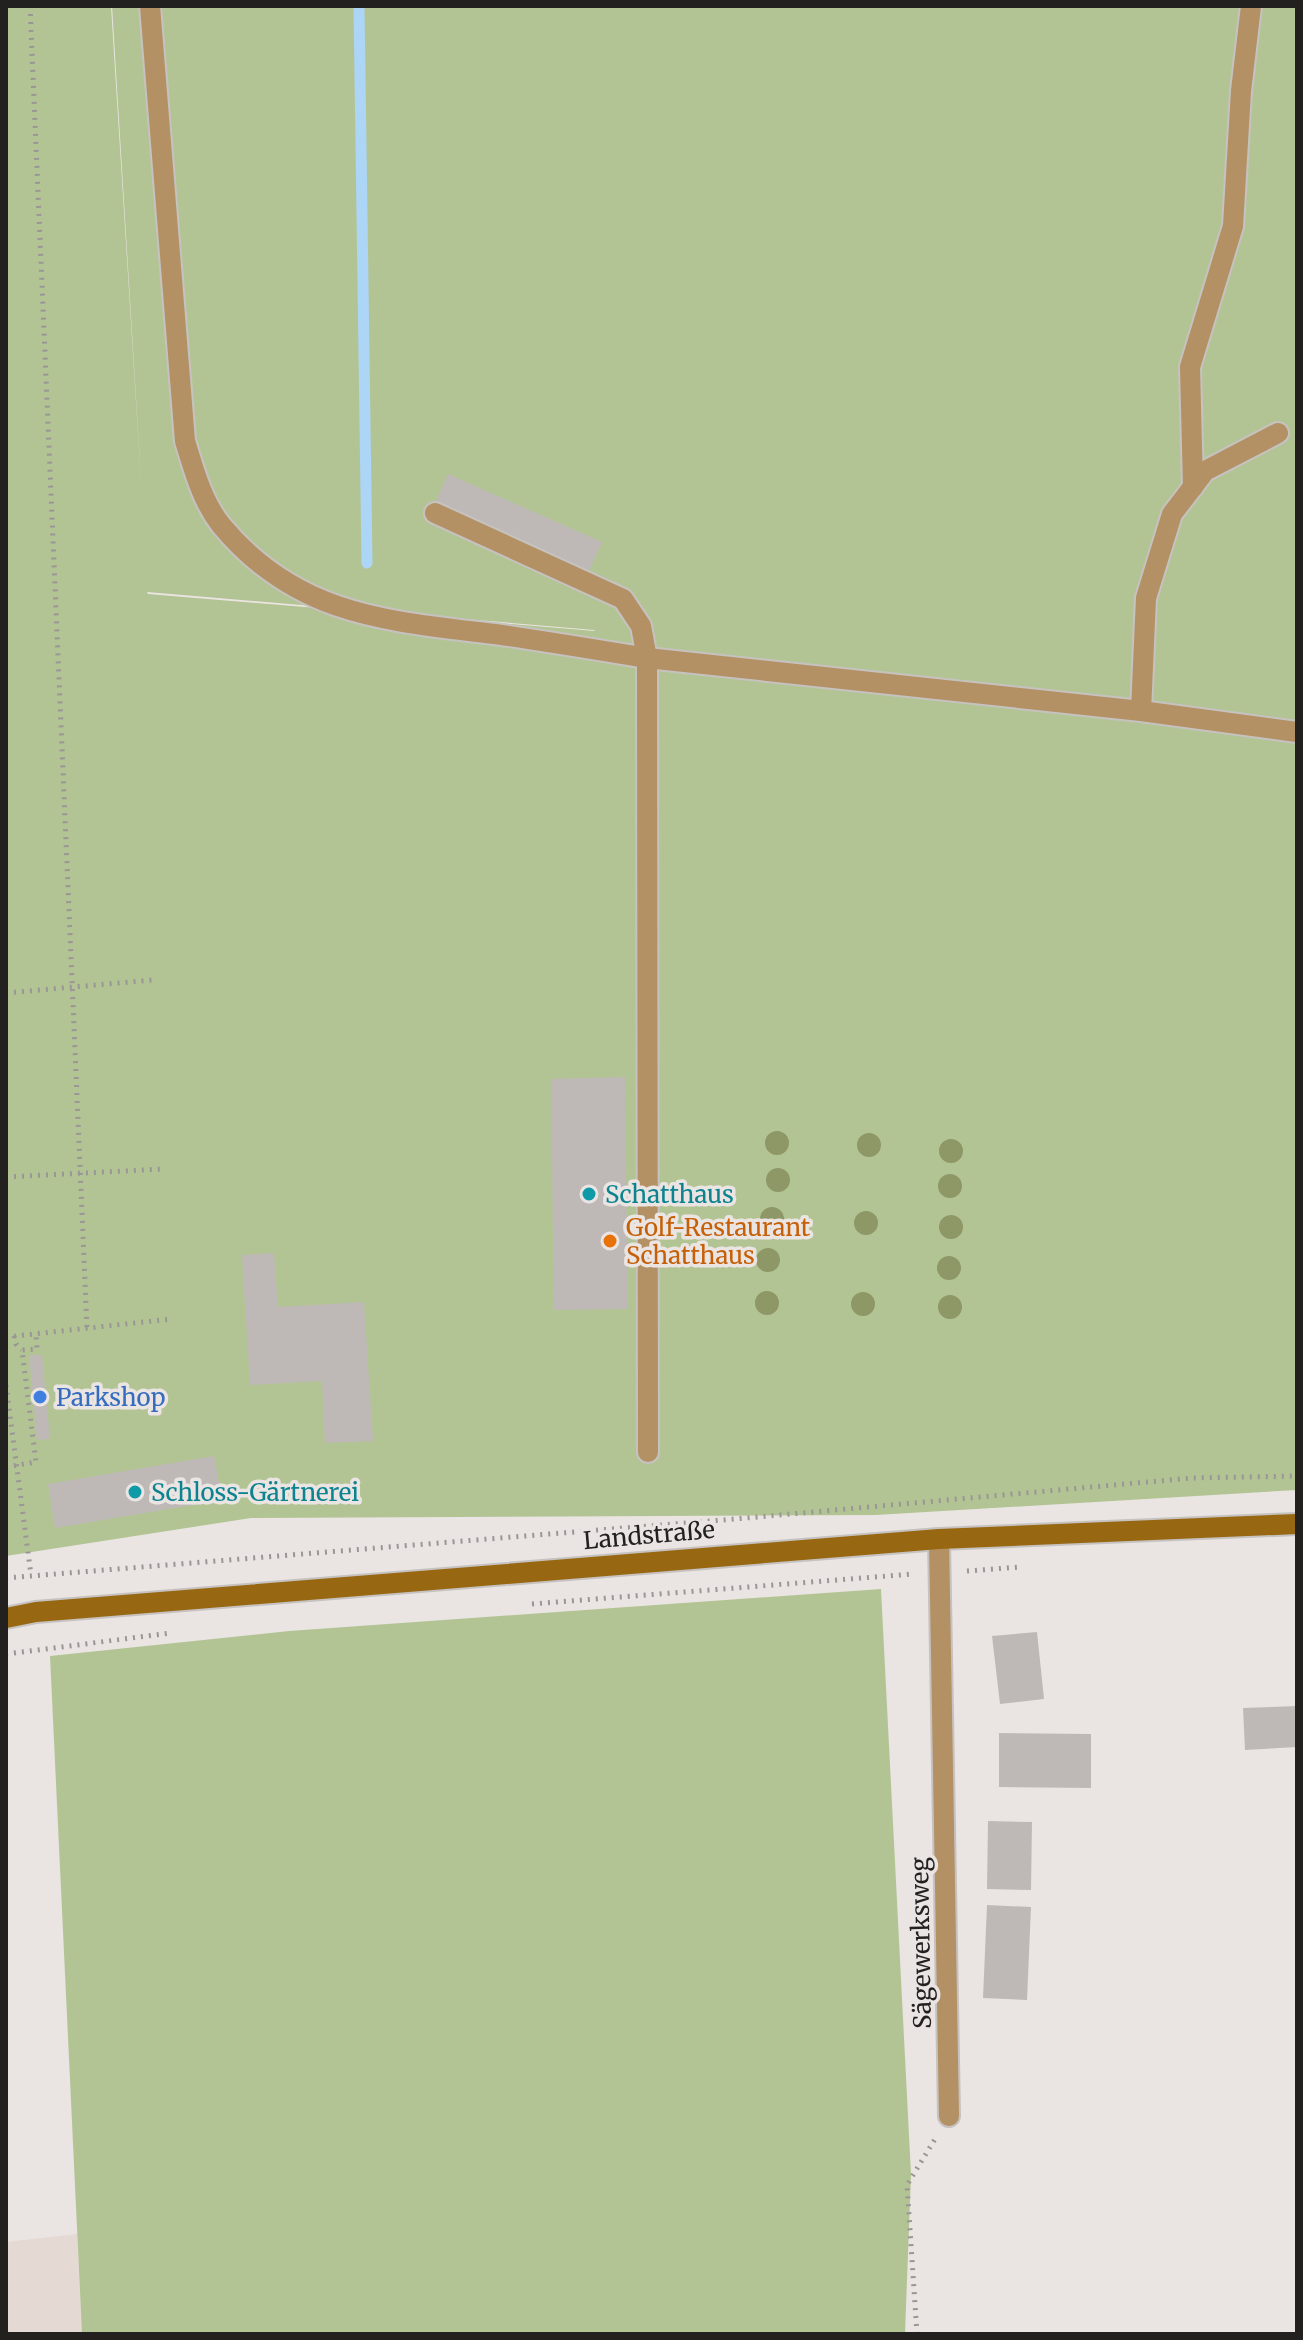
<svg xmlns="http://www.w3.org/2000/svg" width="1303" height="2340" font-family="Merriweather,serif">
<rect width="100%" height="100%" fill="#eae5e3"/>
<!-- built -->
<polygon fill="#e5d9d3" points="77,2234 82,2334 6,2334 6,2242"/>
<!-- green -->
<g fill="#b3c494" fill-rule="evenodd">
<path d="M6 6H111L142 496 112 6H1297V1490L876 1515 251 1518 6 1556ZM147 592 594 630 595 631 148 594Z"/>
<polygon points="881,1589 911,2174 905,2334 82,2334 50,1656 289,1631"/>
</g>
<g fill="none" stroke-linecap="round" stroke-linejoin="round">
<!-- stream -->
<polyline stroke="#add5f5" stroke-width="11" points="359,6 367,563"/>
</g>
<!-- building -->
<g fill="#beb9b7">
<polygon points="448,474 602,542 589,571 435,503"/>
<polygon points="625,1077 628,1309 554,1310 551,1079"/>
<polygon points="274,1253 278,1307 364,1302 373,1441 325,1443 322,1381 250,1385 242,1255"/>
<polygon points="29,1355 42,1355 50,1439 37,1440"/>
<polygon points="214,1456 222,1500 55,1528 48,1484"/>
<polygon points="1037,1632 1044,1699 1000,1704 992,1636"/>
<polygon points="1297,1706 1297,1747 1245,1750 1243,1708"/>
<polygon points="999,1733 1091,1734 1091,1788 999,1787"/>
<polygon points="988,1821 1032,1822 1031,1890 987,1889"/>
<polygon points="987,1905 1031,1907 1027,2000 983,1998"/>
</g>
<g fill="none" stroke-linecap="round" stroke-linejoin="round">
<!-- lane casing -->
<g stroke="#c6c2c0" stroke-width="24">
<g id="lane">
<path d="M150 6 185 441C194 470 202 501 221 525 298 618 391 621 502 635 550 642 598 650 647 658L641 626 623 599 435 513"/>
<polyline points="1193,487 1190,367 1233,226 1241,91 1251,6"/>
<polyline points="1141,711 1146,598 1172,514 1205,471 1278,433"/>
<polyline points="648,1452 647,658 1141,711 1297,732"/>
</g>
</g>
<!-- street casing -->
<g stroke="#c6c2c0" stroke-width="24">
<polyline id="street" points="939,1539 949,2116"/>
</g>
<!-- secondary casing -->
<g stroke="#c6c2c0" stroke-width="24">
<polyline id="secondary" points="6,1618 36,1612 939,1539 1297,1524"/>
</g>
<!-- path -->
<g stroke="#9a9695" stroke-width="5" stroke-dasharray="2 6" stroke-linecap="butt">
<polyline points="30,6 87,1328"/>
<polyline points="6,993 152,980"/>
<polyline points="6,1177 163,1169"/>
<polyline points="14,1336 16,1344 22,1350"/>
<polyline points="6,1337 171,1319"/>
<polyline points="6,1385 31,1575"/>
<polyline points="6,1467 36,1462 22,1350 37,1349 36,1334"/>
<polyline points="967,1571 1020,1567"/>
<polyline points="6,1578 735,1519 1192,1478 1297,1476"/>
<polyline points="532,1604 913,1574"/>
<polyline points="6,1654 171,1633"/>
<polyline points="917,2334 907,2185 935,2139"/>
</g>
<!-- lane -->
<use href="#lane" stroke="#b39164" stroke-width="20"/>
<!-- street -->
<use href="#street" stroke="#b39164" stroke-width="20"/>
<!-- secondary -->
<use href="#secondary" stroke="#976712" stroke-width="20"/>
</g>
<!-- trees -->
<g fill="#8e9766">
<circle cx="777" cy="1143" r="12"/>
<circle cx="869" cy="1145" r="12"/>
<circle cx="951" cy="1151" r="12"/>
<circle cx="778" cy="1180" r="12"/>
<circle cx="950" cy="1186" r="12"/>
<circle cx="772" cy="1219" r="12"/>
<circle cx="866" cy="1223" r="12"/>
<circle cx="951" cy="1227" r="12"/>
<circle cx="768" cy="1260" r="12"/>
<circle cx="949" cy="1268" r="12"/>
<circle cx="767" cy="1303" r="12"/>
<circle cx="863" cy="1304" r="12"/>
<circle cx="950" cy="1307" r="12"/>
</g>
<!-- markers -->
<g fill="#0f9aa8" stroke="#eae5e3" stroke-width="3">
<circle cx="589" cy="1194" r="8"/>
<circle cx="135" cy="1492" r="8"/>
</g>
<circle fill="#e8710a" stroke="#eae5e3" stroke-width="3" cx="610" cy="1241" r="8"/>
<circle fill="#3f7fe0" stroke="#eae5e3" stroke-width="3" cx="40" cy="1397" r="8"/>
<g text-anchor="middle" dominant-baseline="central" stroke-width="7" stroke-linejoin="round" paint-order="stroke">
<!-- culture labels -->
<g font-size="24" fill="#0d838f" stroke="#eae5e3" text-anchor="start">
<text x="605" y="1194">Schatthaus</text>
<text x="151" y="1492">Schloss-Gärtnerei</text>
</g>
<!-- food labels -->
<g font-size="24" fill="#c56008" stroke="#eae5e3" text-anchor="start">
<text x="626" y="1227">Golf-Restaurant<tspan x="626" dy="28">Schatthaus</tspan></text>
</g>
<!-- shop labels -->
<g font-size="24" fill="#366cbe" stroke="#eae5e3" text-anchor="start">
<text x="56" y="1397">Parkshop</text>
</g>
<!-- street labels -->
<g font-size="24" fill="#232120" stroke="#eae5e3">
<text transform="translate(649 1535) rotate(-5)">Landstraße</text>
<text transform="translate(921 1943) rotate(-91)">Sägewerksweg</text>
</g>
</g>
<!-- border -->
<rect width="1303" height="2340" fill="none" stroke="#232120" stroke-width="16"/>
</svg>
